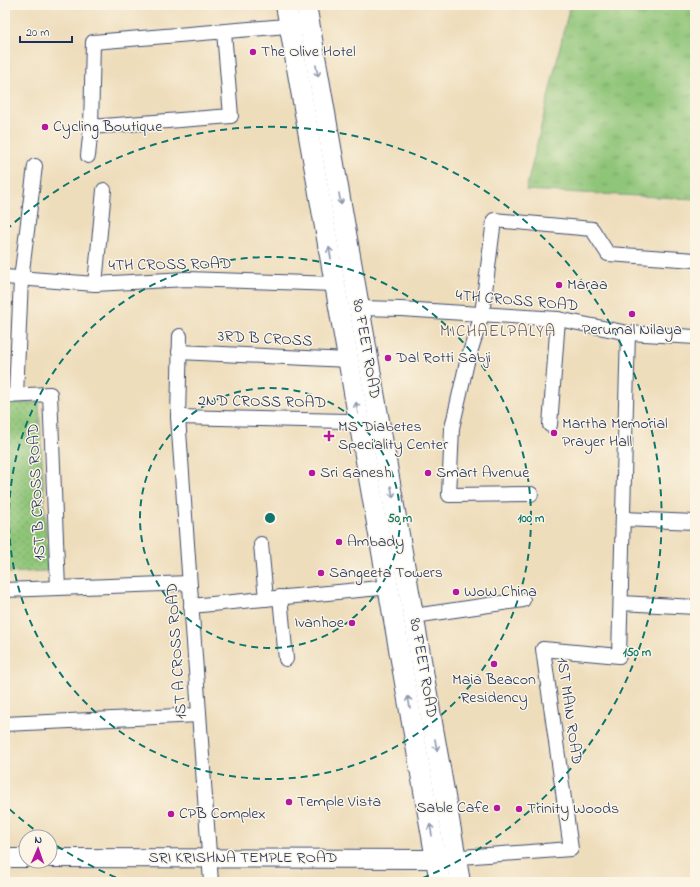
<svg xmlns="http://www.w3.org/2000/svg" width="700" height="887" font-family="'Indie Flower',sans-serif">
<defs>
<pattern id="grass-tufts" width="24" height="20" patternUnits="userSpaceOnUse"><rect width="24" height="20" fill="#8fc578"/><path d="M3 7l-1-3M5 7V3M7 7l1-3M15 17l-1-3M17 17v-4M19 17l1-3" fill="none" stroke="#74a066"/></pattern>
<pattern id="park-dots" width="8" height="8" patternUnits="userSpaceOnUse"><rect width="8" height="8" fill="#8fc578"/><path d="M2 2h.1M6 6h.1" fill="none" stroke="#74a066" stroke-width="1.8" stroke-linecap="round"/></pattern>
</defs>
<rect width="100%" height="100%" fill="#fcf5e5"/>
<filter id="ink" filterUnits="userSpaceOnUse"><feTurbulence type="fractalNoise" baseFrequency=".025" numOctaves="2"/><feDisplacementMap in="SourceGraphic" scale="8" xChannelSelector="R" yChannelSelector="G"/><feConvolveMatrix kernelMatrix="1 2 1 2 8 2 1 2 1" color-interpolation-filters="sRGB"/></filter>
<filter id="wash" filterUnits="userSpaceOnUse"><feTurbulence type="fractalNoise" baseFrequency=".012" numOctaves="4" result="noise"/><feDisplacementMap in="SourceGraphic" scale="16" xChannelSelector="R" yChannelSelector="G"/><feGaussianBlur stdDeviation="0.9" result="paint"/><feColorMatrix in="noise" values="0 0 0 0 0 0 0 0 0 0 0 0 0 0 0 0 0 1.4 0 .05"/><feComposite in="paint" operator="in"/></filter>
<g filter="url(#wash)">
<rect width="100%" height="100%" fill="#edb"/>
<!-- grass -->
<polygon fill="url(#grass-tufts)" stroke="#557a6b" points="570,5 695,5 695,199 526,190"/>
<!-- park -->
<polygon fill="url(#park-dots)" stroke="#557a6b" points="39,402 48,571 5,573 5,404"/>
</g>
<g filter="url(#ink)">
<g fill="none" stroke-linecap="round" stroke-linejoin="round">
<!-- minor casing -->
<g stroke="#3b496c" stroke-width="16">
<g id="minor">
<polyline points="91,127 231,116 224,32"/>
<polyline points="88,156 91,127 93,42 299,25"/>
<polyline points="5,277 95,284 186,279 335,284"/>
<polyline points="95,284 104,190"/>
<polyline points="359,308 401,309 558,319 628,333 695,337"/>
<polyline points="180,336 178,417 211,882"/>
<polyline points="179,352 348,360"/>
<polyline points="16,395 21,279 35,166"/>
<polyline points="5,396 50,394 58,588"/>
<polyline points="178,417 346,421"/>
<polyline points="550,425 558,319"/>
<polyline points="531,494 449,495 452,428 467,362 482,314 494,220 592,229 608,254 695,260"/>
<polyline points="623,519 695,522"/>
<polyline points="261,544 266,599"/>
<polyline points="5,590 189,583"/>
<polyline points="280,597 286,659"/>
<polyline points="621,603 695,607"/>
<polyline points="191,606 390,587"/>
<polyline points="414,616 523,600"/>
<polyline points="5,724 199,715"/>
<polyline points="447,858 571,849 543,649 619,656 628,333"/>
</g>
</g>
<!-- tertiary casing -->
<g stroke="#3b496c" stroke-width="20">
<g id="tertiary">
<polyline points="5,858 26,858"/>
<polyline points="50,858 436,859"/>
</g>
</g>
<!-- secondary casing -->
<g stroke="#3b496c" stroke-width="22">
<g id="secondary">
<polyline points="286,5 440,882"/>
<polyline points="306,5 460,882"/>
</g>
</g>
<!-- minor -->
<use href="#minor" stroke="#fff" stroke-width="14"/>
<!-- tertiary -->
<use href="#tertiary" stroke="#fff" stroke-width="18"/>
<!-- secondary -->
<use href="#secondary" stroke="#fff" stroke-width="20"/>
</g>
<!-- one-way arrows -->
<defs><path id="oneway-shaft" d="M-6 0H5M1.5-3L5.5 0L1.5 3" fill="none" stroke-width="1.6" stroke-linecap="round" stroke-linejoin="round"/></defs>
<g stroke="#8d97ae">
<use href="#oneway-shaft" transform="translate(317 71) rotate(80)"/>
<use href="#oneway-shaft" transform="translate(340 199) rotate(80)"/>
<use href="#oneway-shaft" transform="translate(330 253) rotate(-100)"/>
<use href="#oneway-shaft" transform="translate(357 408) rotate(-100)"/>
<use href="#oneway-shaft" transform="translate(392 492) rotate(80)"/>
<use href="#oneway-shaft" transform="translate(409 702) rotate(-100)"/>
<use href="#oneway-shaft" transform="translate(436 745) rotate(80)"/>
<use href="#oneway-shaft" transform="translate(431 830) rotate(-100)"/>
</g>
</g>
<!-- distance rings -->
<g fill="none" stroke="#0f766e" stroke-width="2" stroke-dasharray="7 5">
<circle cx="270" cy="518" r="130"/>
<circle cx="270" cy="518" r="261"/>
<path d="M127 882A391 391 0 0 1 51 842M43 836A391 391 0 0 1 6 806M6 230A391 391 0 1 1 413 882"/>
</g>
<!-- markers -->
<g fill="#b5179e" stroke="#fcf5e5" stroke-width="1.5">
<circle cx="253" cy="52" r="4"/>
<circle cx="45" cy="127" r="4"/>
<circle cx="559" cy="285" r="4"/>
<circle cx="632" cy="314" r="4"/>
<circle cx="388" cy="358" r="4"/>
<circle cx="554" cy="433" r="4"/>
<path d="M327 430h4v4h4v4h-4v4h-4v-4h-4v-4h4z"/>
<circle cx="312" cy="473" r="4"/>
<circle cx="428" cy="473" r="4"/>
<circle cx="339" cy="542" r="4"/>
<circle cx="321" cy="573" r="4"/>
<circle cx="456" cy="592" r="4"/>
<circle cx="352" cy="623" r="4"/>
<circle cx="494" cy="664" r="4"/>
<circle cx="289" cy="802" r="4"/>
<circle cx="497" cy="808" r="4"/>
<circle cx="519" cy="809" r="4"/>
<circle cx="171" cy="814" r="4"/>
</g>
<g text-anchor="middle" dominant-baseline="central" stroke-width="3" stroke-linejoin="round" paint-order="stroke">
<!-- poi labels -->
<g font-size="16" fill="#1b2f5e" stroke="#fcf5e5" text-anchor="start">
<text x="261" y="52">The Olive Hotel</text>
<text x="53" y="127">Cycling Boutique</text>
<text x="567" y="285">Maraa</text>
<text x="632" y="330" text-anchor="middle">Perumal Nilaya</text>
<text x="396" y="358">Dal Rotti Sabji</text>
<text x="562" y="424">Martha Memorial<tspan x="562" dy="18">Prayer Hall</tspan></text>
<text x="338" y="427">MS Diabetes<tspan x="338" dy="18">Speciality Center</tspan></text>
<text x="320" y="473">Sri Ganesh</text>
<text x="436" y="473">Smart Avenue</text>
<text x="347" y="542">Ambady</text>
<text x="329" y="573">Sangeeta Towers</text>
<text x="464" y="592">WoW China</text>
<text x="344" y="623" text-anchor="end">Ivanhoe</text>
<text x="494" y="680" text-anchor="middle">Maia Beacon<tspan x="494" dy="18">Residency</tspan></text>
<text x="297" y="802">Temple Vista</text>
<text x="489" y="808" text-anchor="end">Sable Cafe</text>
<text x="527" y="809">Trinity Woods</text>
<text x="179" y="814">CPB Complex</text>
</g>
<!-- street labels -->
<g font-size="16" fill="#1b2f5e" stroke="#fcf5e5">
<text transform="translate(170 265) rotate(-1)">4TH CROSS ROAD</text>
<text transform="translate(517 301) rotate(5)">4TH CROSS ROAD</text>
<text transform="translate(265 339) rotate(3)">3RD B CROSS</text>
<text transform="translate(366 349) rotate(80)">80 FEET ROAD</text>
<text transform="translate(262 402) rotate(1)">2ND CROSS ROAD</text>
<text transform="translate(37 492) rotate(-93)">1ST B CROSS ROAD</text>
<text transform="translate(177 651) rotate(-94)">1ST A CROSS ROAD</text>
<text transform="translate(423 668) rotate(80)">80 FEET ROAD</text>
<text transform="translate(569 711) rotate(82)">1ST MAIN ROAD</text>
<text x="243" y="858">SRI KRISHNA TEMPLE ROAD</text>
</g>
<!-- neighbourhood labels -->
<g font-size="17" letter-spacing="1" fill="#655c65" stroke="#fcf5e5">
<text x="498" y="331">MICHAELPALYA</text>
</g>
</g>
<circle cx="270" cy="518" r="6" fill="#0f766e" stroke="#fcf5e5" stroke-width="2"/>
<g font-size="12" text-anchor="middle" font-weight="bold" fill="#0f766e" stroke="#fcf5e5" stroke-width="3" stroke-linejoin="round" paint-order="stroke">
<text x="400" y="522">50 m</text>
<text x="531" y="522">100 m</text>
<text x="637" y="656">150 m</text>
</g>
<!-- margin -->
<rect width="700" height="887" fill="none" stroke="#fcf5e5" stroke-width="20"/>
<!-- north arrow -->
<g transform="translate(38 849) rotate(2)"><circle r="19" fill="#fcf5e5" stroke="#a2a6af"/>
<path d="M0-3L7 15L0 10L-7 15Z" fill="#b5179e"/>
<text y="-6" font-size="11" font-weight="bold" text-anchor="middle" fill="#1b2f5e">N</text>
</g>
<!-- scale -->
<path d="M20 36v6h52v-6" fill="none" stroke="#1b2f5e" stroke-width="2"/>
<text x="26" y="36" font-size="12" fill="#1b2f5e" stroke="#fcf5e5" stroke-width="3" paint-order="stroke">20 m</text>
</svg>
